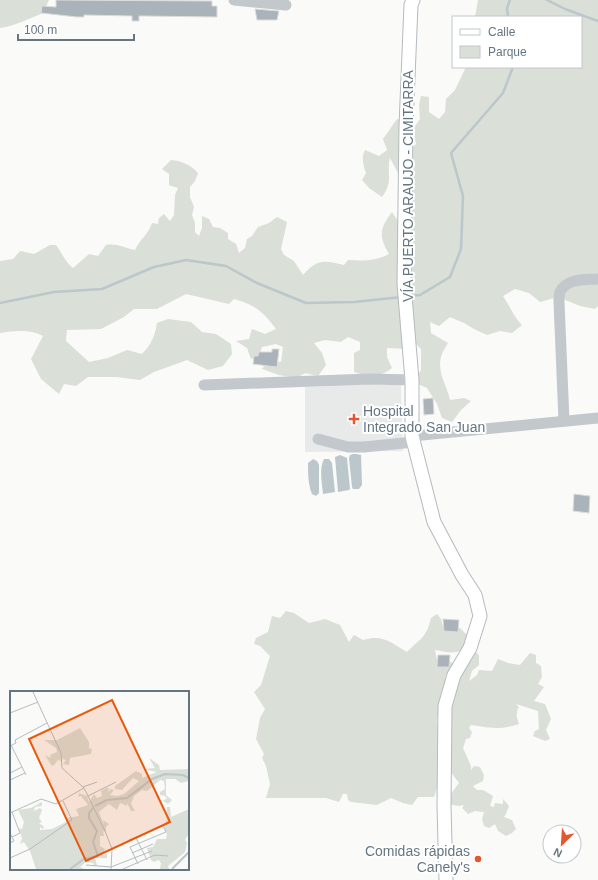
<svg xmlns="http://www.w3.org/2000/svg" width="598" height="880" font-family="Helvetica,sans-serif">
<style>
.built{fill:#e8e9e9}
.green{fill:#dadfd7}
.water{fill:#bbc7cb}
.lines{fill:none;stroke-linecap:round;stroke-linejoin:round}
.stream{stroke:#bbc7cb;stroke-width:2.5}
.building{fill:#aab3b9;stroke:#dcdcda}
.major-casing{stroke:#b5babe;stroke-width:15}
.minor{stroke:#c3c8cc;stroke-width:11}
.major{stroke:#fff;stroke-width:13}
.poi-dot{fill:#e4572e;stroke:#fff;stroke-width:1.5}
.labels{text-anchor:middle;stroke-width:4;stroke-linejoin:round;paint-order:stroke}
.street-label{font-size:14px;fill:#657683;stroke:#fff}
.poi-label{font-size:14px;fill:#657683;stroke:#fff;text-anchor:start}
.inset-river{fill:none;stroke:#bbc7cb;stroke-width:2}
.inset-road{fill:none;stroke:#b5bdc2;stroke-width:1}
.view{fill:#e8590c;fill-opacity:0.15;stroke:#e8590c;stroke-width:2}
.inset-edge{fill:none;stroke:#657683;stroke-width:2}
</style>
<rect width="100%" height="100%" fill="#fafaf8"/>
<polygon class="built" points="371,381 372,385 401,385 403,451 305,452 305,387 333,386 334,383"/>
<g class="green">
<path d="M0 0H49L43 13C29 19 14 26 0 28Z"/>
<path d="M478 0H598V306L595 309 580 306 558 297 540 302 529 293 515 289 503 296C510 306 513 316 522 325L512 333 500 331 487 335 474 329 464 323 450 317 439 326 430 322 431 333 448 343C446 347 442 352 441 357 437 373 447 385 450 400L464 398 471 401 461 410 452 422 442 418 437 404 427 388 413 382 421 370V349L415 343 408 349 387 348V357L392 368C379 378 369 377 354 372V353L360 350V342L348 337 341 342 325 340 314 343 322 353 326 365 318 376 305 373 297 378 279 375 262 369 269 360 281 362 283 347 276 344 262 347 259 356 251 359 247 348 236 341 249 339 252 329 265 334 276 329C263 311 255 305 234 299L229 304 186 294 157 309H134L124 317 101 329 67 330 66 341 89 362 108 358 127 350 142 354C151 345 155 336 157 323L168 319 191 322 202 332 216 334 231 344 232 354 223 366 208 370 187 360 154 372 140 380 116 377H88L76 386 64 384 59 394 41 379 31 359 43 336C29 329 15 331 0 333V261L13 259 20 251 34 254 50 245H56C62 253 65 262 73 268L89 254 98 256 106 245C116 243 125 248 135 250 140 239 148 235 152 223L158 224 159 218 164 214 170 221 174 215 175 195 178 188 169 185V174L162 169 171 160C182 161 191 165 198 173L195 181 190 187V197L194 207 192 215 195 223V232L199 236 202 228V216L209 219 213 227 220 228 228 233V239L236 244 239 253 245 248 247 239 252 236 258 227 269 223 277 217 287 222 281 249 284 255 294 261 303 275C317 259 324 260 344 265L348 260C363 261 376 261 389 254 379 237 379 229 392 212L412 242C412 233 411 226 410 217 409 201 416 187 406 173H398L390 158C386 174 394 181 382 197L369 188 362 180 366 173C363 164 361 158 365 150L379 156 387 150 383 139 397 119 407 121 411 149 416 144 413 129 420 119 419 105 421 96 429 97V112L439 119 445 112 446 99 455 90 466 67H581V17H475Z"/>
<path d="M286 611 294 613 309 623 325 619 340 625 349 642 354 635 363 640C383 634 390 642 407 652 420 638 426 639 431 618L437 614 441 619 443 627 460 628 468 636C465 657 451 653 435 650L437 660 449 661 457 666 446 674 445 680 456 678 460 668 461 662 471 648 479 655V665L472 671 469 681 477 675 479 670 492 671 498 659 508 663 520 665 530 653 536 655V663L541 666 542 677 538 684 544 687 534 701 545 704 551 719 546 730 550 739 545 741 533 736 535 731 539 729 538 711 516 704 519 707C515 714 517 718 519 724 500 730 490 728 471 725L469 728 472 732 470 738 466 739 463 748 471 766V770L474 766 480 767 484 775 483 781 473 786 477 790H483L493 796 490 806 494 807 495 803 503 804V799L509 806 506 814 504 817 512 820 516 829 512 833 506 836 498 831 495 824 489 828 484 826 482 819 484 812 475 811 468 814 462 808 464 805 459 806 448 804 450 795 459 783 450 771V726L448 711 441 714 437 718V725L445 730 446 735 441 742 444 748 442 758 437 766 438 785 434 797H418L412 805 403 803 391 798 377 805 351 802 348 800 347 794H343L339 802 326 798H266L270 784 266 766 262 758 264 754 256 739 260 718 265 709 254 692 261 685 270 656 260 646 254 644 256 638 268 632 272 616 280 618Z"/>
</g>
<g class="water">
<polygon points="353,454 356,454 361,455 362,485 359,489 353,489 352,487 349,458 350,455"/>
<polygon points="340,455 347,458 350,489 349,490 338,492 335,457"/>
<path d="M313 459 317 461 319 465V493L316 496 312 494C308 485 308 473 308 463Z"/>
<path d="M324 459H329L332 463 335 492 323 494C322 483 319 468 324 459Z"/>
</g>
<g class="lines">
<g class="stream">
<polyline points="547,0 565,9 598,21"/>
<polyline points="508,17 507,8 510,0"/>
<polyline points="409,296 420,295 450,277 461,249 463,196 451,153 503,93 513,67"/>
<polyline points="0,303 54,292 102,289 154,267 186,260 226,266 257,283 306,303 354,302 402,297"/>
</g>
</g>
<g class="building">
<polygon points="56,0 212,1 212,6 217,6 217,17 145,16 139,16 139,21 132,21 132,16 84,15 84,17 77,17 41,13 42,6 56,7"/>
<polygon points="255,9 279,11 277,20 257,20"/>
<polygon points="272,349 279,349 277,367 253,364 254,356 258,356 259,352 272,352"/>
<polygon points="433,398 434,414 424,415 423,399"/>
<polygon points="574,494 590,496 589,513 573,511"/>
<polygon points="443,619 459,620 458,632 444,631"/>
<polygon points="438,655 450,655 449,667 437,667"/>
</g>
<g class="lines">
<g class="major-casing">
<polyline id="major" points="413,0 411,5 406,126 404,284 412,380 412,436 434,522 462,575 475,595 480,616 470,648 454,675 445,706 444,806 446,880"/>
</g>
<g class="minor">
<polyline points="234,0 286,5"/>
<polyline points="204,385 370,379 412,380"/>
<path d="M564 421 559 302C559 299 559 295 560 292 566 278 586 280 598 279"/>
<polyline points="412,436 598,418"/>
<polyline points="318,439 348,447 364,447 414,442"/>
</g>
<use href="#major" class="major"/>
</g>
<g class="poi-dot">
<path d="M352 413h4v4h4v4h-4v4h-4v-4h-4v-4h4z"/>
<circle cx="478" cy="859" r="4"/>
</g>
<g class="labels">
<g class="street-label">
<text transform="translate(408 186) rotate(-90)" y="5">VÍA PUERTO ARAUJO - CIMITARRA</text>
</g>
<g class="poi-label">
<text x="363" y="416">Hospital<tspan x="363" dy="16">Integrado San Juan</tspan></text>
<text x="470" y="856" text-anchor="end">Comidas rápidas<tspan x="470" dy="16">Canely's</tspan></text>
</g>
</g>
<g transform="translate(10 691)">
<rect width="179" height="179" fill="#fafaf8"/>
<path d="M70 37 79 51V57L82 58 81 63 60 67 59 74 53 73 56 69 52 68 53 66 50 71 49 68 43 75 41 74 35 64 41 67 40 64 47 61 46 57 34 49H47ZM139 67 149 74 150 79 179 78V90L171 92 165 88H156V104L162 109 158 113 153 110 157 107 155 105 150 104V101L155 98 154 90 150 89 137 100 132 99 124 105 121 113 125 120H121L117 112V115L110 112 107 119 99 113 90 120 89 121 94 134 93 129 99 133 96 136V141L93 140 94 145H90V155L95 158 92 164 97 163V167H85L87 174 84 175 83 172 76 171 70 176 74 178H26L20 160 14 151 10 153 12 148 9 137 12 138 14 131 8 119 21 117 32 111V115L25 116 24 120 30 117 32 119 29 127 32 131 29 132 34 136 33 138 30 136V139L42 138 56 131V127L69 125 66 118 78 114 71 105 68 106 69 102 77 105 79 111 84 103 87 107 92 105 91 100 96 97H99L98 101 101 98 104 99 100 104 107 105 114 103 129 90 123 87 112 99 105 98V95L126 80 132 83V87L147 81 133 78 145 77ZM157 116H160L161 126 179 118 178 144 175 149 177 152 175 161 158 175 159 178H150L151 172 149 169 144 171 141 169 137 157 143 156 147 148H156L157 143 153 134 159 127 156 124Z" fill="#dadfd7"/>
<path class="inset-river" d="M85 115 97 109 117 107 142 88 155 83 173 84 179 87M60 178 74 168 88 165 83 151 87 140 79 127V122L83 117M162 178 179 161"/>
<path class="inset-road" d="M23 1 51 62 52 77 74 97 95 140 102 158 101 178M0 22 28 11M1 54 16 84M0 55 6 52 5 49 37 32M0 82 12 76M0 89 15 82M73 96 87 91M78 105 106 91M0 122 31 108 46 113 74 97M0 142 4 150 0 152M2 146 10 142 2 121M126 147 137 169M119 149 153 135 156 141 120 156 128 173M122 162 143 153M0 167 20 158 62 129 53 110M76 174 101 176 142 160M113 178 145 164 158 165"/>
<path class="view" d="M102 9 160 131 76 170 19 48Z"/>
<rect width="179" height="179" class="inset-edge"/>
</g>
<rect x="452" y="16" width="130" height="52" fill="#ffffff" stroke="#c1c8cd"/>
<rect x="460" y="29" width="20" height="6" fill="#ffffff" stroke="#c1c8cd"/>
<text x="488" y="36" font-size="12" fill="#657683">Calle</text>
<rect x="460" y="46" width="20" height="12" fill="#dadfd7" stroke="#c1c8cd"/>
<text x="488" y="56" font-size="12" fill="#657683">Parque</text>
<g transform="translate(562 844) rotate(205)"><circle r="19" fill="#ffffff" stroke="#c1c8cd"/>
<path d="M0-3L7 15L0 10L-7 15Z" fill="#e4572e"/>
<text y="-6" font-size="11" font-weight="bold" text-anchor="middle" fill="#657683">N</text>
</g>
<path d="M18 34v6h116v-6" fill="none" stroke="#657683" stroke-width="2"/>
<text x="24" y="34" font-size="12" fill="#657683" stroke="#ffffff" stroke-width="3" paint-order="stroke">100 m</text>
</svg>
